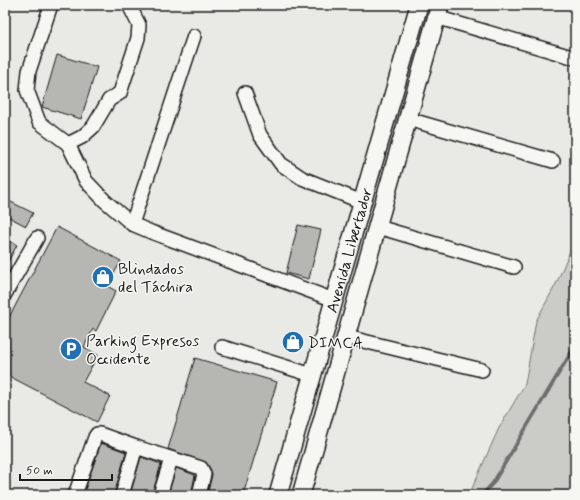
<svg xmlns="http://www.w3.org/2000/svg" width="580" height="500" font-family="Mynerve,sans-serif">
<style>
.green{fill:#cbcbc7;stroke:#747472}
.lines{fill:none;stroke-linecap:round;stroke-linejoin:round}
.stream{stroke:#6d6d6c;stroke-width:3.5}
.building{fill:#b6b6b3;stroke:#1c1c1c}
.minor-casing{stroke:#1c1c1c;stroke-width:16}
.major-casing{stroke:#1c1c1c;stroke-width:20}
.minor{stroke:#f6f6f2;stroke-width:13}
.major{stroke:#f6f6f2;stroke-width:17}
.labels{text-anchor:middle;stroke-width:3;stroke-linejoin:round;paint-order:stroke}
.street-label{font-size:16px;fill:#1c1c1c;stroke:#f6f6f2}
.poi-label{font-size:16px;fill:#1c1c1c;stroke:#f6f6f2;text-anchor:start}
</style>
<rect width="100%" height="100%" fill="#e9e9e5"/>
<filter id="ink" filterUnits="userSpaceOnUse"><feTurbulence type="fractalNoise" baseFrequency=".025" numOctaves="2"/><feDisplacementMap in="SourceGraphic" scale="8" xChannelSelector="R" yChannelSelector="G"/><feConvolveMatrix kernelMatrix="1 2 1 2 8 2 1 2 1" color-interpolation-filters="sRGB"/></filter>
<g filter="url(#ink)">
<polygon class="green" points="575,239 575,495 469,495 499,428 525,384 536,321 557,282"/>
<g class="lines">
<polyline class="stream" points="482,495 493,483 575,346"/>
</g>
<g class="building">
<polygon points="57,55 97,67 81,119 42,107"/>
<polygon points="5,199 33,213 26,226 5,215"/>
<polygon points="298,225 321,230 309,279 286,273"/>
<polygon points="57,227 121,261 107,286 116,291 96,331 93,329 84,347 98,355 83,382 110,396 97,422 5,374 5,325"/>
<polygon points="5,239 17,245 5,267"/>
<polygon points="195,358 277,382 243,495 207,495 212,475 211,470 206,462 168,449"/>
<polygon points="101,443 126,452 114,495 83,495"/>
<polygon points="141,457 161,464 152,495 130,495"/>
<polygon points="176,468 195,475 191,495 168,495"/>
</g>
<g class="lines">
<g class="minor-casing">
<g id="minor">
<polyline points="51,5 29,71 27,90 39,122 68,144 86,181 105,201 132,224 151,232 334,300"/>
<polyline points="436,17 575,58"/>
<polyline points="245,93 260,135 281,164 302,178 362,202"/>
<polyline points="408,119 553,161"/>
<polyline points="68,144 82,137 93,127 109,100 120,93 138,38 139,25 129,5"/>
<polyline points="132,224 194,36"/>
<polyline points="378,227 514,267"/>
<polyline points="5,294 37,238"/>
<polyline points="347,337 482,370"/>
<polyline points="222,347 312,375"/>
<polyline points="75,495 95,437 97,434 100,434 136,447 201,468 204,474 199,495"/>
<polyline points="122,495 136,447"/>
<polyline points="160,495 171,459"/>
</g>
</g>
<g class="major-casing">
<g id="major">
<path id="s1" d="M278 495 419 5"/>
<polyline points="301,495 440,5"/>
</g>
</g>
<use href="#minor" class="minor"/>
<use href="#major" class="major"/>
</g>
</g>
<defs>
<g id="shop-disc" transform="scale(1.15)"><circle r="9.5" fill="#1f6fb2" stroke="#f6f6f2"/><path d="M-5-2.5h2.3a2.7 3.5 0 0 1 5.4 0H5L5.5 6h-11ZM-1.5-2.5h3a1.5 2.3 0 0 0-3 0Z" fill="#fff"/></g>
<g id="parking-disc" transform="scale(1.15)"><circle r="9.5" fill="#1f6fb2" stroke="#f6f6f2"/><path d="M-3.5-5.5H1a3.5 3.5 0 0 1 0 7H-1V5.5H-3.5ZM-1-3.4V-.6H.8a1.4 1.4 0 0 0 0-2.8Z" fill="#fff"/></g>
</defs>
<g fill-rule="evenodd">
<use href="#shop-disc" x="103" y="277"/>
<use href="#shop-disc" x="293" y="342"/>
<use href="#parking-disc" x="71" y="349"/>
</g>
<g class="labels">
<g class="street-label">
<text dy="6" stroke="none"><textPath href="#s1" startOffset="255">Avenida Libertador</textPath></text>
</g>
<g class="poi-label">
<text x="118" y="274">Blindados<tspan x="118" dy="18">del Táchira</tspan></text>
<text x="86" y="346">Parking Expresos<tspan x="86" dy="18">Occidente</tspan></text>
<text x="308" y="348">DIMCA</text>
</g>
</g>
<rect width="580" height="500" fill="none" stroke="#f6f6f2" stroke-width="20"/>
<rect x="10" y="10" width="560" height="480" fill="none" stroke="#1c1c1c" stroke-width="1.5" filter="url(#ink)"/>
<path d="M20 474v6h92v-6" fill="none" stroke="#1c1c1c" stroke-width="2"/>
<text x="26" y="474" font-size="12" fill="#1c1c1c" stroke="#f6f6f2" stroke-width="3" paint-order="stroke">50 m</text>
</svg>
